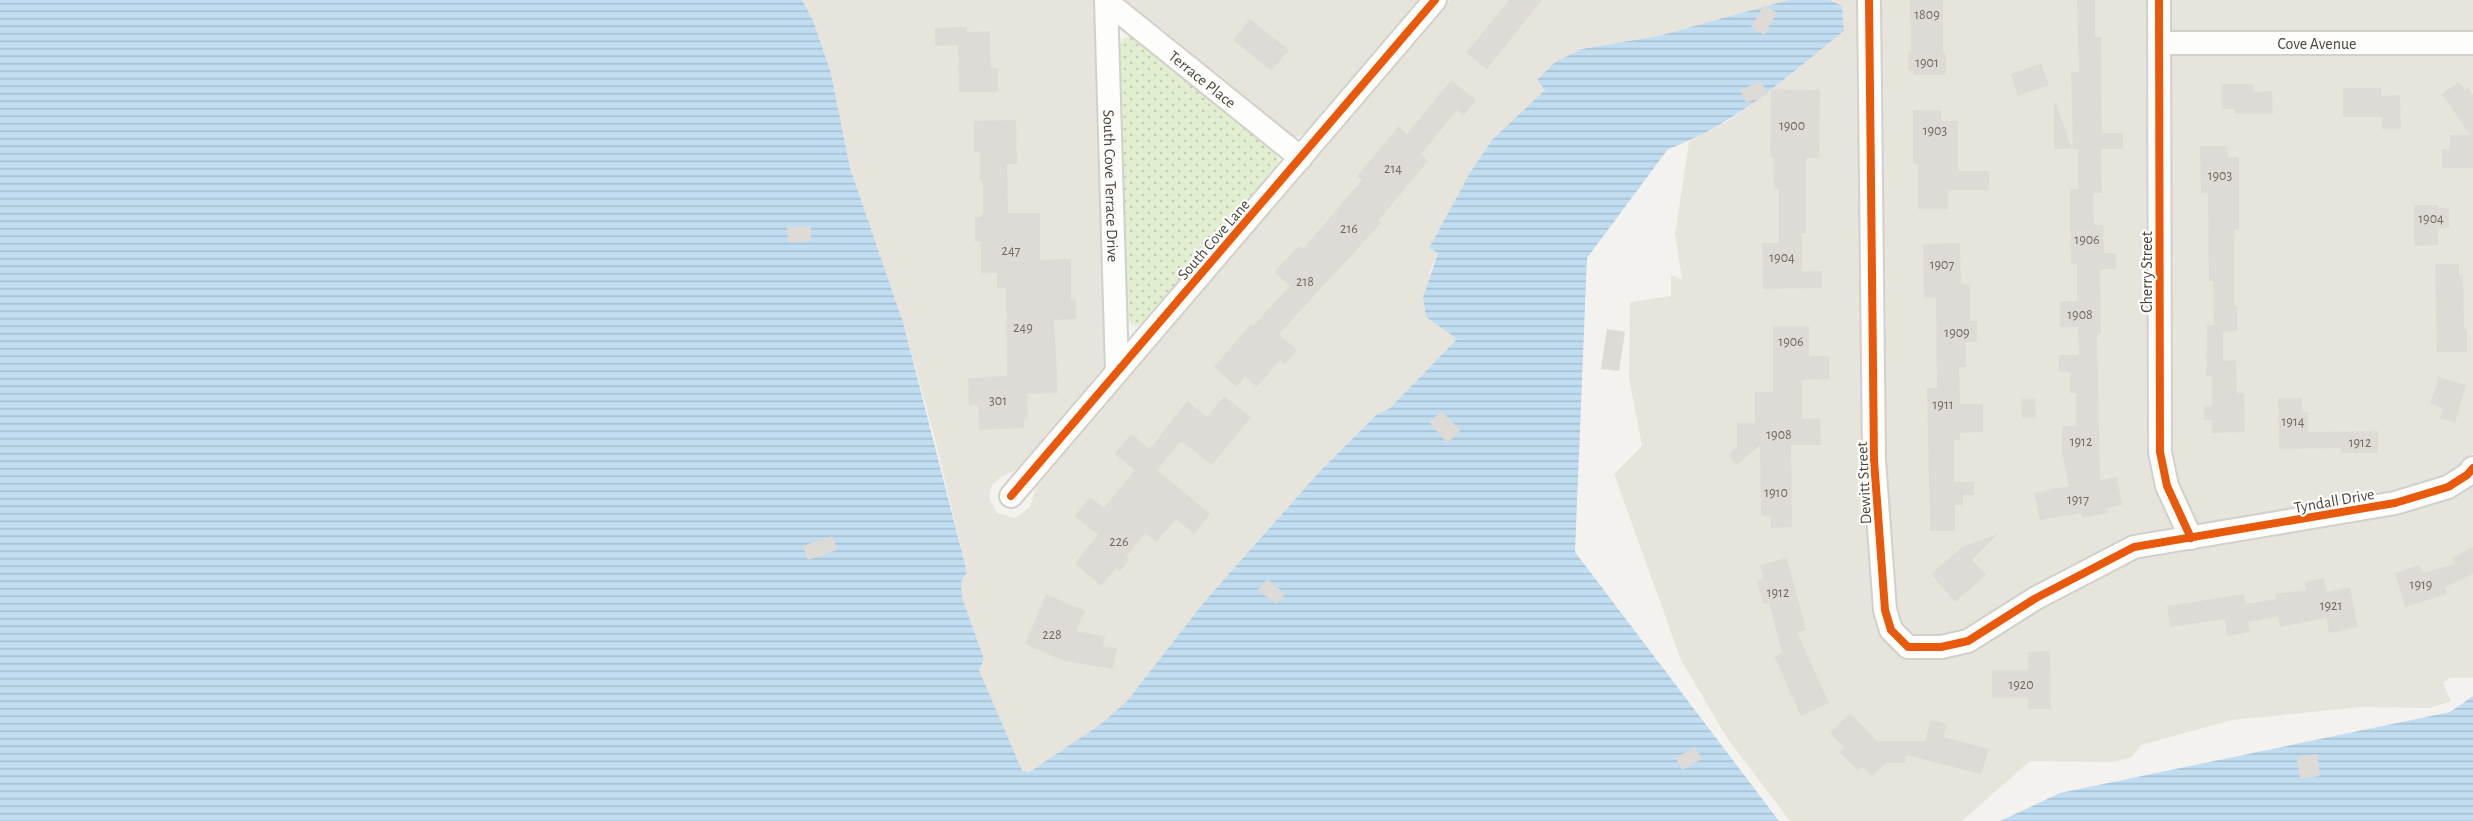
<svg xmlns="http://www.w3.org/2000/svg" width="2473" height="821" font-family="'Alegreya Sans',sans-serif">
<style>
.residential{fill:#e7e4dc}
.grass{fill:url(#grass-dots)}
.water{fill:url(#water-rules)}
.building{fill:#dedbd6}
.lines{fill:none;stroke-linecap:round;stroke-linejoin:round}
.minor-casing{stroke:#d2d0cb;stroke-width:26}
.minor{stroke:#fdfdfc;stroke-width:22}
.cycleway-casing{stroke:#fff;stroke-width:11}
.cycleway{stroke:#e8590c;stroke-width:8}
.labels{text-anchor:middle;stroke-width:4.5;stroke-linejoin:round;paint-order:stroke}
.number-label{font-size:14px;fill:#706a61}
.street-label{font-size:16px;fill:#4b4439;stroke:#fff}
</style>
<defs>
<pattern id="grass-dots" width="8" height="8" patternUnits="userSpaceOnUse" patternTransform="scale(1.5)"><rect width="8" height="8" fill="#e1eecf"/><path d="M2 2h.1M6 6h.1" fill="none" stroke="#c3cdb2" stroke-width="1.8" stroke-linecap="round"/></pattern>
<pattern id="water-rules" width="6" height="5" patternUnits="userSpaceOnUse" patternTransform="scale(1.5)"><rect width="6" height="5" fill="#c0ddf1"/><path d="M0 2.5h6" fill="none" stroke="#a6bfcf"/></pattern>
</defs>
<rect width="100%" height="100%" fill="#f4f2ee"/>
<g class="residential">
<polygon points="802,0 1095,0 1106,363 1100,375 1021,468 1001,477 992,485 989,497 997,513 1015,518 1030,507 1037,483 1450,0 1788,0 1658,36 1582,49 1555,62 1537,80 1545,90 1430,248 1438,253 1429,273 1457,339 1390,408 1376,415 1321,470 1204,602 1127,701 1101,724 1029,773 1022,771 979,670 984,659 962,597 961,582 967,572 936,443 903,322 850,168 831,73 813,20"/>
<polygon points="1123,0 1421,0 1306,133 1297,137 1290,135"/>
<polygon points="1830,0 1859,0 1864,460 1900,653 2042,606 2138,556 2186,550 2473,482 2473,678 2450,678 2443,683 2451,701 2429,708 2362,707 2232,720 2141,745 2132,757 2113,762 2030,761 1962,821 1790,821 1727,738 1681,660 1614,474 1642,446 1629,378 1630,302 1671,296 1671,275 1682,279 1675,234 1689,142 1733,118 1844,31 1842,7"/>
<polygon points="1879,0 2149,0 2149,452 2157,488 2177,531 1964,633 1940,638 1913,638 1901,625 1895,609 1884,459"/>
<polygon points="2169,0 2473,0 2473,34 2170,34"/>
<polygon points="2170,52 2473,52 2473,453 2460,469 2443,479 2392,494 2198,528 2177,483 2170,452"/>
</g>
<polygon class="grass" points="1131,37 1277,153 1279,166 1147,320 1136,326 1131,324 1127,316 1119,45 1124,38"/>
<g class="water">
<path d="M0 0H802L813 20 831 73 850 168 903 322 967 572 961 582 962 597 984 659 979 670 1022 770 1028 773 1101 724 1127 701 1204 602 1321 470 1376 415 1390 408 1457 339 1426 317 1423 297 1438 253 1429 248 1470 173 1492 140 1545 90 1537 80 1555 62 1582 49 1658 36 1788 0H1830L1842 6 1844 31C1789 74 1735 126 1668 149L1587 258 1575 552 1779 821H0Z"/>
<polygon points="2473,696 2473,821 2000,821 2060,793 2450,712"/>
</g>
<g class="building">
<polygon points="1509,0 1542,0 1487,69 1466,53"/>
<polygon points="1910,0 1943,0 1943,53 1946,53 1946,75 1913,75 1913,71 1909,71 1908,53 1911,52"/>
<polygon points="2077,0 2095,0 2095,37 2101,37 2102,133 2123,133 2123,149 2101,149 2102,193 2093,193 2094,225 2103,225 2104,253 2116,253 2116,269 2100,269 2101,334 2097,334 2100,480 2117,477 2122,505 2107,508 2108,513 2082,518 2081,513 2040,520 2034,493 2069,486 2062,452 2062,426 2076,426 2076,393 2070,393 2070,372 2059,372 2059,355 2079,355 2078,327 2060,327 2060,301 2077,301 2077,264 2071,264 2070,225 2070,189 2078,189 2078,149 2073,149 2071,72 2079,72"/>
<polygon points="1764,5 1777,13 1764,35 1751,27"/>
<polygon points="1250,19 1289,50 1271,71 1233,40"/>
<polygon points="967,27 967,32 990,31 991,69 998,68 998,92 959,92 958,45 935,46 935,28"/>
<polygon points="2041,63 2049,85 2018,96 2011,74"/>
<polygon points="1451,80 1476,100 1463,116 1457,110 1421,154 1428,161 1378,221 1381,223 1279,334 1297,350 1285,365 1280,360 1257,387 1245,376 1237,387 1214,367 1251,324 1253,326 1290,286 1274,272 1299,246 1303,249 1362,180 1357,176 1399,126 1407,134"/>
<polygon points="1761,81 1767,94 1746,103 1740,90"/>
<polygon points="2459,82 2465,90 2468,88 2473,95 2473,168 2442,168 2442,149 2450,149 2450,135 2470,135 2442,94"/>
<polygon points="2221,84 2253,84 2253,92 2272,91 2273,114 2235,114 2235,109 2222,109"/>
<polygon points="2343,88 2381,88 2381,96 2400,95 2401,129 2382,129 2382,117 2343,117"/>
<polygon points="1771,89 1820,90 1819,158 1806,158 1806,233 1802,233 1802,271 1822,271 1822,288 1763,289 1762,243 1779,243 1779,189 1774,189 1773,157 1770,157"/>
<polygon points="2054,103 2056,103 2072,149 2054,149"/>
<polygon points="1913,110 1941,110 1941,121 1958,121 1958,171 1989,171 1989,190 1948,190 1948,209 1918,209 1918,164 1913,164"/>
<polygon points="1016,120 1017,164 1007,164 1008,213 1040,213 1040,260 1071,259 1071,300 1076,299 1076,319 1054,320 1058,393 1027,394 1028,419 1024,420 1024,428 979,430 978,405 969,406 968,378 1007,376 1006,288 997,288 997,273 981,273 981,242 975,242 975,217 981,217 981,214 983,214 983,181 980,181 980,152 974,152 974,121"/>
<polygon points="2200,146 2227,146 2228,157 2239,157 2239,230 2235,230 2234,242 2234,306 2237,306 2237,331 2223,332 2223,361 2236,360 2237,393 2244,393 2245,432 2212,433 2212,420 2204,420 2204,406 2212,406 2212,376 2206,376 2207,325 2214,325 2213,281 2209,281 2208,193 2201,193"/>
<polygon points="2414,205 2438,205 2438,208 2449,208 2449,228 2438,228 2438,245 2414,246"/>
<polygon points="811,226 811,241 788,242 787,227"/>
<polygon points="1960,243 1961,284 1970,284 1970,321 1977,321 1977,342 1966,342 1966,367 1959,367 1960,404 1983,404 1983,432 1960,433 1960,440 1954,440 1954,482 1974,482 1974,495 1963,495 1963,505 1955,505 1955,531 1930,531 1927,388 1937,388 1936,298 1924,298 1923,244"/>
<polygon points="2435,264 2459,264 2459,275 2463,275 2464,329 2467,329 2467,352 2437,352"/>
<polygon points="1773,326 1809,326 1809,356 1829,356 1829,379 1802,380 1802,419 1820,418 1821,445 1791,445 1792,527 1771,528 1771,516 1761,516 1760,445 1737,465 1730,458 1731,452 1737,447 1737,423 1755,423 1755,392 1773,392"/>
<polygon points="1607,329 1625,332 1619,371 1601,369"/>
<polygon points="2439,377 2466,385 2455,423 2440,418 2443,408 2430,404"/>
<polygon points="1224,396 1251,417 1212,465 1181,441 1157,470 1210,514 1194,534 1176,519 1156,542 1145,533 1126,557 1129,560 1120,571 1116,568 1101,586 1075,563 1098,535 1075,516 1090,497 1104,508 1135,470 1115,454 1131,434 1150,449 1187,401 1207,417"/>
<polygon points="2278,398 2302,398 2302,412 2308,412 2308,432 2378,431 2378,453 2341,453 2341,448 2279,449"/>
<polygon points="2021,399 2035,399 2036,418 2022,418"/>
<polygon points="1442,411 1460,431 1447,443 1429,422"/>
<polygon points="1998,534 1972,560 1986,575 1955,602 1931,574 1962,547"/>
<polygon points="832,536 837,550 808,560 803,546"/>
<polygon points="2473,547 2473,574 2445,587 2447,594 2405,607 2395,573 2420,565 2422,573 2455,564 2452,558"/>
<polygon points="1787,558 1806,630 1797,632 1829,703 1801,716 1774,656 1782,653 1769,603 1763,604 1757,581 1763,579 1760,565"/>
<polygon points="2324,578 2327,592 2350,587 2358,627 2329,633 2326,618 2280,627 2278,617 2248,622 2250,632 2227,636 2225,619 2170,627 2167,606 2244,594 2246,604 2276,599 2275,594 2306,590 2304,582"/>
<polygon points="1267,579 1285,594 1276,604 1258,590"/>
<polygon points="1046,594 1085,611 1076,631 1105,636 1103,646 1117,648 1113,669 1064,661 1025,644"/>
<polygon points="2050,651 2051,709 2028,709 2028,698 1992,698 1992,670 2028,670 2028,652"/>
<polygon points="1850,713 1877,741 1925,741 1931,720 1947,724 1943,737 1989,749 1981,774 1906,755 1906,763 1886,763 1872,776 1863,767 1858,771 1839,752 1844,747 1830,733"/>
<polygon points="1695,747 1702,759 1682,770 1676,758"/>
<polygon points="2317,754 2320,776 2300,779 2297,757"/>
</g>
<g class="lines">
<g class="minor-casing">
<g id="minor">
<path id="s1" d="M1106 0 1117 371"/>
<polyline points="1869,0 1874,460 1885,610 1891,630 1908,647 1941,647 1968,641 2036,598 2134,547 2395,503 2448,487 2467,475 2473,468"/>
<polyline points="2159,0 2160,452 2167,486 2191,538"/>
<path id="s2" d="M1106 1 1301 158"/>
<path id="s3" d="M2159 43H2473"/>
<polyline points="1011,496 1435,0"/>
</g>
</g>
<use href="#minor" class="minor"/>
<g class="cycleway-casing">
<g id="cycleway">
<polyline points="1869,0 1874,460 1885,610 1891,630 1908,647 1941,647 1968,641 2036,598 2134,547 2395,503 2448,487 2467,475 2473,468"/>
<polyline points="2159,0 2160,452 2167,486 2191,538"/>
<polyline points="1011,496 1435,0"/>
</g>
</g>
<use href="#cycleway" class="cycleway"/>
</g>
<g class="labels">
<g class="number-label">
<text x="1927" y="19">1809</text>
<text x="1927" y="67">1901</text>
<text x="1792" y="130">1900</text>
<text x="1935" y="135">1903</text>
<text x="1393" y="173">214</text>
<text x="2220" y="180">1903</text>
<text x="2431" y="223">1904</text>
<text x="1349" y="233">216</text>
<text x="2087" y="244">1906</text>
<text x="1011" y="255">247</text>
<text x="1782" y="262">1904</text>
<text x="1942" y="269">1907</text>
<text x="1305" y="286">218</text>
<text x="2080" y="319">1908</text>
<text x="1023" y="332">249</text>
<text x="1957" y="337">1909</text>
<text x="1791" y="346">1906</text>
<text x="998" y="405">301</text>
<text x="1943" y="409">1911</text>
<text x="2293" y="426">1914</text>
<text x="1779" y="439">1908</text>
<text x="2081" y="446">1912</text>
<text x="2360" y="447">1912</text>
<text x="1776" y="497">1910</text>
<text x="2078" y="504">1917</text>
<text x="1119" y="546">226</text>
<text x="2421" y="589">1919</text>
<text x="1778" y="597">1912</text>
<text x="2331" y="610">1921</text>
<text x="1052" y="639">228</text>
<text x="2021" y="689">1920</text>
</g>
<g class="street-label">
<text dy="6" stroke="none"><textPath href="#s3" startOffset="158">Cove Avenue</textPath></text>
<text dy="6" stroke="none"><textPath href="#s2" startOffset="124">Terrace Place</textPath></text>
<text dy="6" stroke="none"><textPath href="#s1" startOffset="186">South Cove Terrace Drive</textPath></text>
<text transform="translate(1213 239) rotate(-49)" y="6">South Cove Lane</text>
<text transform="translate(2146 272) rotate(-90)" y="6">Cherry Street</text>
<text transform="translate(1863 483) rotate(-93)" y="6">Dewitt Street</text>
<text transform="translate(2334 500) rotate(-10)" y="6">Tyndall Drive</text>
</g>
</g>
</svg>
